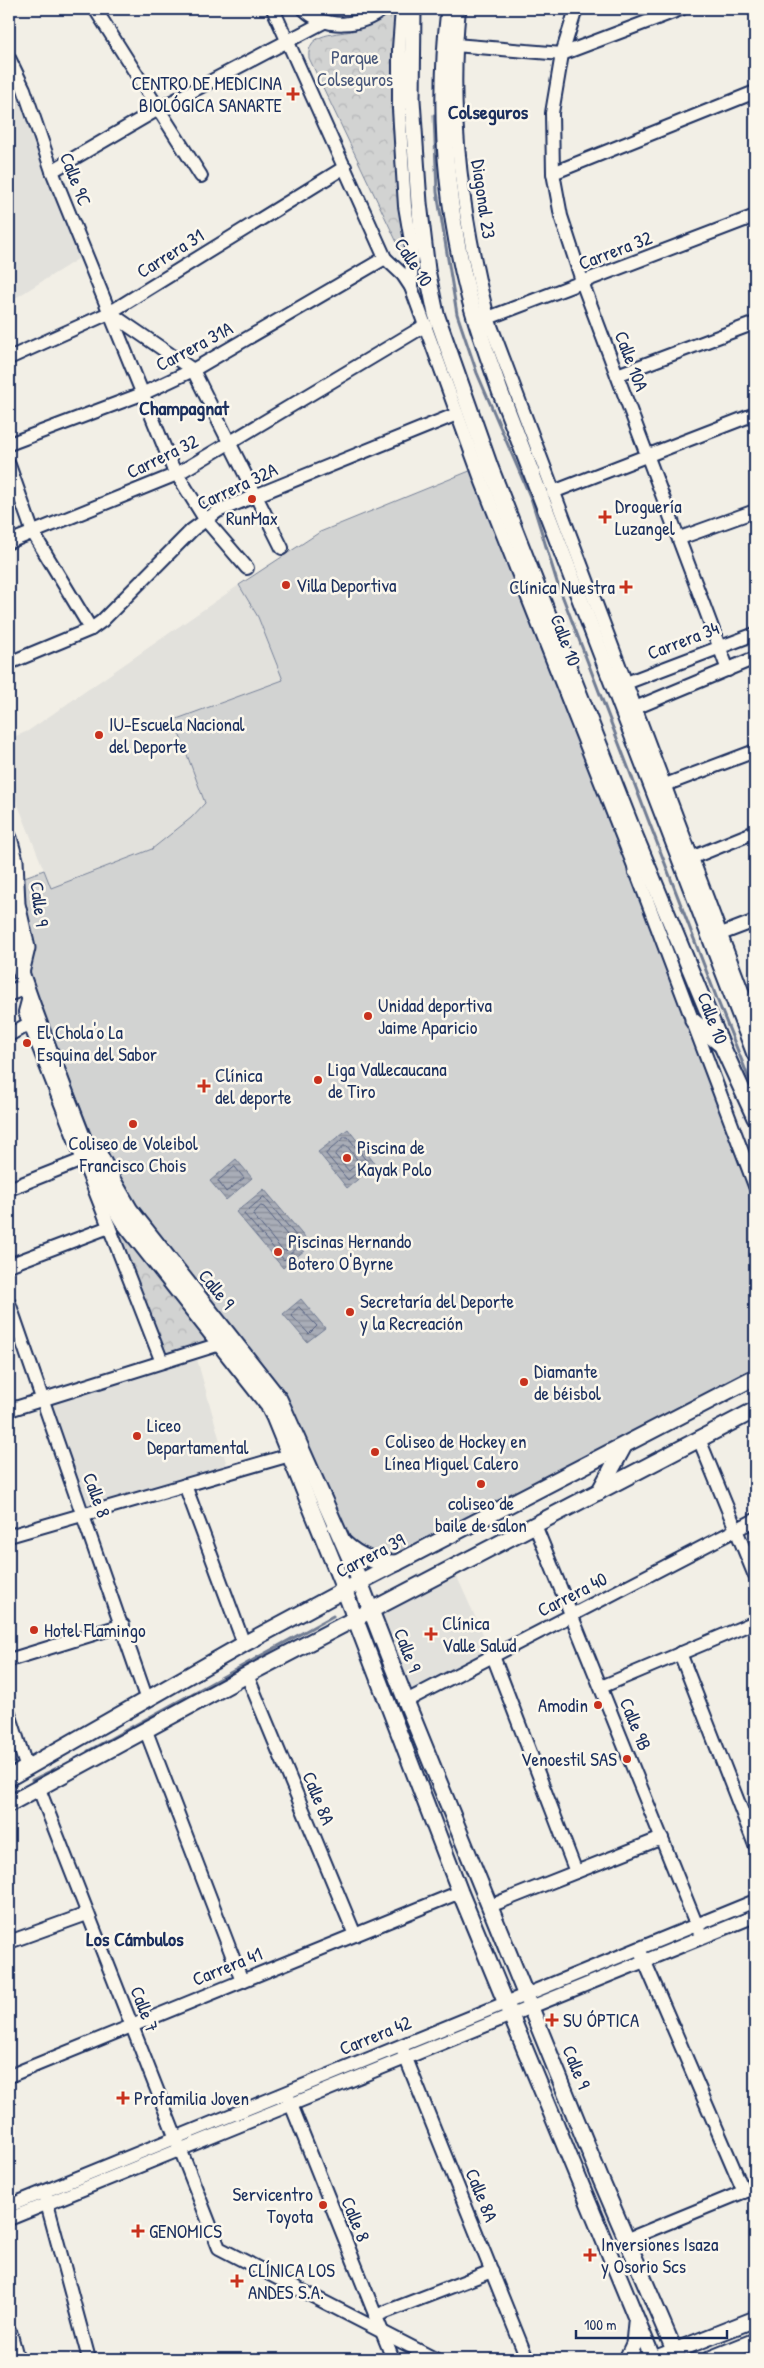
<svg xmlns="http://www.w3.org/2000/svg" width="764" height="2368" font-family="'Patrick Hand',sans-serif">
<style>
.built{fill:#e2e1dc}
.grass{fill:#d2d3d2;stroke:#768198}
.park{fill:url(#park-crowns);stroke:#768198}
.water{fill:url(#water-rules);stroke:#707b93}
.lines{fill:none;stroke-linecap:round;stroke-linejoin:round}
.shore{stroke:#546182;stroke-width:1}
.stream{stroke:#707b93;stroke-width:3}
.minor-casing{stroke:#1b2f5e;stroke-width:16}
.major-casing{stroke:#1b2f5e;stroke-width:19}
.minor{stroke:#fbf7ec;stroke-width:12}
.major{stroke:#fbf7ec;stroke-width:15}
.poi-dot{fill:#c8321e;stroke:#fbf7ec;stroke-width:2}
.labels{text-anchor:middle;stroke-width:5;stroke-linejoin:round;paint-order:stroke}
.park-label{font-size:19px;fill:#49587b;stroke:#fbf7ec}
.poi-label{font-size:19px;fill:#1b2f5e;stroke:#fbf7ec;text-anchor:start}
.street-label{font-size:19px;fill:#1b2f5e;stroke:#fbf7ec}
.neighbourhood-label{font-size:20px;font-weight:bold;fill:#1b2f5e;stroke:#fbf7ec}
</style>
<defs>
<pattern id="park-crowns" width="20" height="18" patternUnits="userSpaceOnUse" patternTransform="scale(1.25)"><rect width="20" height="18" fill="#d2d3d2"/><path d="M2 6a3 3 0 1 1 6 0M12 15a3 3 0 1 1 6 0" fill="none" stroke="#b4b5b7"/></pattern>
<pattern id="water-rules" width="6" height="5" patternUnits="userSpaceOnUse" patternTransform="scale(1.25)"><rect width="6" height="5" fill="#a9adb7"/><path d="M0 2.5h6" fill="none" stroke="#898d98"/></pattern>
</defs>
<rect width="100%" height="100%" fill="#f2efe6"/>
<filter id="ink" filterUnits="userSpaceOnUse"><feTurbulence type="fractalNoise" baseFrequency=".02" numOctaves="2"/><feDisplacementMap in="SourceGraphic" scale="10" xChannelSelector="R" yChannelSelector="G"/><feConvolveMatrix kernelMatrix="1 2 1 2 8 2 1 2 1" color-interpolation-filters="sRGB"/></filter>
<g filter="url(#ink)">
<g class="built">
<polygon points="9,58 86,254 9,302"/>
<polygon points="239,585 258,617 283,680 174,720 205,803 191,818 152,849 51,888 9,782 9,739 28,731"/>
<polygon points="195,1352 229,1473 84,1515 43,1399"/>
<polygon points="453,1568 493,1656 406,1701 370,1611"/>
</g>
<polygon class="grass" points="477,468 755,1186 755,1375 399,1563 353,1551 313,1475 98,1151 40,1005 29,997 16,880 44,870 51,888 152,849 191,818 205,803 174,720 283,680 258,617 239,585 320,532"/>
<g class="park">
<path d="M390 9H397C391 91 395 173 406 254L403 255 309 58C306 31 338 35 356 30 370 25 379 17 390 9Z"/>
<polygon points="122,1220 220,1344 162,1362 109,1227"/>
</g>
<g class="water">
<polygon points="348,1129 376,1165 347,1188 318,1152"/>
<polygon points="236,1159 252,1178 226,1200 210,1181"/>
<polygon points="264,1189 311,1245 283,1268 236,1212"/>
<polygon points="301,1299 325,1328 307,1342 283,1314"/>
</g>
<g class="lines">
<g class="shore">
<polygon points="345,1137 348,1137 368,1163 348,1180 326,1154"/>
<polygon points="344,1146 347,1146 359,1162 349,1171 335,1155"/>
<polygon points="235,1167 244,1178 226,1192 218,1181"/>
<polygon points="264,1197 302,1243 284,1260 244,1214"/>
<polygon points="261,1206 264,1207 293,1242 286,1251 282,1250 253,1215"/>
<polygon points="299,1307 317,1326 309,1334 291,1315"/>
</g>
<g class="stream">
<polyline points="434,115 437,192 457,314 477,373 532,501 557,582 717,999 754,1091"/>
<polyline points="88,1751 333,1616"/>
<polyline points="32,1780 59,1767"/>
</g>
<g class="minor-casing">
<g id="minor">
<polyline points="273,9 385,258 403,275 411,287 482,482 636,871 755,1186"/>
<path d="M304 9C325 30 361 27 383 9"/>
<polyline points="402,9 399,48 399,109 405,206 412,247 411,287"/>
<path d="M459 9C448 113 462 217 488 318L755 1025"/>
<polyline points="576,9 562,54 552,113 553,173 561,216 585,290 728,670"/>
<polyline points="97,12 201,176"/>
<polyline points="455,45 562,54 681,9"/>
<polyline points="9,58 24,89 52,171 172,466 205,519 247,568"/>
<polyline points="52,171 160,108 324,22"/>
<polyline points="553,173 755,92"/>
<polyline points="110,313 193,370 282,548"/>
<polyline points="488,318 755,216"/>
<polyline points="9,358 109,313 345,167"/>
<polyline points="617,375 755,323"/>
<polyline points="9,444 142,394 193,370 385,258"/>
<polyline points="9,465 33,533 91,629"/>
<polyline points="553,492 755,414"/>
<polyline points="680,538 755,511"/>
<polyline points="9,542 177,474 426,325"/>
<polyline points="9,663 91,629 102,621 192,530 218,511 457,414"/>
<polyline points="626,683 755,634"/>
<polyline points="635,708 755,658"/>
<polyline points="665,785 755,751"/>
<polyline points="691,858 755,832"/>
<polyline points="721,934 755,921"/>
<polyline points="29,997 25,1012 162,1362"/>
<polyline points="9,1035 30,1023"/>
<polyline points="9,1189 82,1160"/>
<polyline points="9,1265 109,1227"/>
<polyline points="9,1303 147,1700"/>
<polyline points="9,1410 220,1344"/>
<polyline points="699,1439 755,1576"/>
<polyline points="185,1485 244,1644"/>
<polyline points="535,1525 699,1931"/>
<polyline points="9,1536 290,1455"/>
<polyline points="680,1653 755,1845"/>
<polyline points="493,1656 576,1872"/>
<polyline points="9,1660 123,1625"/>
<polyline points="247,1675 355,1935"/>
<polyline points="601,1687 755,1622"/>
<polyline points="406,1701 755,1520"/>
<polyline points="9,1713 27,1769"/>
<polyline points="146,1731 242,1981"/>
<polyline points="39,1789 219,2248 435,2359"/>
<polyline points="490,1906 662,1838"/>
<polyline points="9,1942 87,1914"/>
<polyline points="641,1953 744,2192"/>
<polyline points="403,2051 527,2359"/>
<polyline points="9,2076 460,1892"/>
<polyline points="288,2097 393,2359"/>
<polyline points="45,2196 89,2359"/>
<polyline points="9,2206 755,1901"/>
<polyline points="9,2219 755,1916"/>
<polyline points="626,2240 755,2187"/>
<polyline points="375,2316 492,2271"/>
</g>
</g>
<g class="major-casing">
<g id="major">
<polyline points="413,9 412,100 419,203 427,270 436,314 490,467 635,836 722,1046 755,1118"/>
<path d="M449 9C438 105 445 203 469 296 477 328 489 359 500 391L755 1054"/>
<polyline points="9,838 15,860 17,904 27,948 21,973"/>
<polyline points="635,845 636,871"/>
<path d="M9 932C23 984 43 1033 62 1084 80 1130 96 1178 122 1220L268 1405 274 1417 340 1579 460 1892 653 2359"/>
<polyline points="9,993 25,987"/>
<polyline points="693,1021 719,1043"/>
<polyline points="99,1154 112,1179 130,1210 279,1399 285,1412 356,1572 406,1701 601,2180 678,2359"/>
<polyline points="599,1492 624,1446"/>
<path d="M344 1543C360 1558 376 1563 397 1563"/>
<polyline points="9,1778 244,1644 335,1595 755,1377"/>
<polyline points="9,1804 247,1675 755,1410"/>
<polyline points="9,2333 16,2359"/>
<polyline points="627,2359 634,2344 636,2323"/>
<polyline points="654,2359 755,2319"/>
<polyline points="710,2359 755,2341"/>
</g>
</g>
<use href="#minor" class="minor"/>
<use href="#major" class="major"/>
</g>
</g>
<g class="poi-dot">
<path d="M290.5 86.5h5v5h5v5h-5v5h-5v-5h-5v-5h5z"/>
<circle cx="252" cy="499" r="5"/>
<path d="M602.5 509.5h5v5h5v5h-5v5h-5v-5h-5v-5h5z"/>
<circle cx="286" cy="585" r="5"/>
<path d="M623.5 579.5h5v5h5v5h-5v5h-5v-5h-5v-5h5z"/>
<circle cx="99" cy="735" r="5"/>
<circle cx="368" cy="1016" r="5"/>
<circle cx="27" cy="1043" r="5"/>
<circle cx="318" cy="1080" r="5"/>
<path d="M201.5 1078.5h5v5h5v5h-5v5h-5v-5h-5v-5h5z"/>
<circle cx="133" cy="1124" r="5"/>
<circle cx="347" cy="1158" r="5"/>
<circle cx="278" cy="1252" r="5"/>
<circle cx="350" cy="1312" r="5"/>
<circle cx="524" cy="1382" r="5"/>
<circle cx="137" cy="1436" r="5"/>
<circle cx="375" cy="1452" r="5"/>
<circle cx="481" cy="1484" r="5"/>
<circle cx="34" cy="1630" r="5"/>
<path d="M428.5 1626.5h5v5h5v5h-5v5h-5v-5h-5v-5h5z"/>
<circle cx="598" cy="1705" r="5"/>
<circle cx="627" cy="1759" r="5"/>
<path d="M549.5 2012.5h5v5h5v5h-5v5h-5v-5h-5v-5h5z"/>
<path d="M120.5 2090.5h5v5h5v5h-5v5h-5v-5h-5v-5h5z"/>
<circle cx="323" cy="2205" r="5"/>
<path d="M135.5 2223.5h5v5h5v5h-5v5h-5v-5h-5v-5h5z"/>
<path d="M587.5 2247.5h5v5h5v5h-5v5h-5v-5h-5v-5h5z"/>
<path d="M234.5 2273.5h5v5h5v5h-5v5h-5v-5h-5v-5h5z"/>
</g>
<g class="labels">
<g class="park-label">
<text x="355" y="64">Parque<tspan x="355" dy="22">Colseguros</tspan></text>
</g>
<g class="poi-label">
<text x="282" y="90" text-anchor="end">CENTRO DE MEDICINA<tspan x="282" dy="22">BIOLÓGICA SANARTE</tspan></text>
<text x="615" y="513">Droguería<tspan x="615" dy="22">Luzangel</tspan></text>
<text x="252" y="525" text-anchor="middle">RunMax</text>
<text x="296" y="592">Villa Deportiva</text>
<text x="615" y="594" text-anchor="end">Clínica Nuestra</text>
<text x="109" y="731">IU-Escuela Nacional<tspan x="109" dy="22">del Deporte</tspan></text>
<text x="378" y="1012">Unidad deportiva<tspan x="378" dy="22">Jaime Aparicio</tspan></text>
<text x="37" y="1039">El Chola'o La<tspan x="37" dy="22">Esquina del Sabor</tspan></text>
<text x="328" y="1076">Liga Vallecaucana<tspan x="328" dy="22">de Tiro</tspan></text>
<text x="215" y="1082">Clínica<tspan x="215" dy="22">del deporte</tspan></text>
<text x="133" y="1150" text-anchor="middle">Coliseo de Voleibol<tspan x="133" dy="22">Francisco Chois</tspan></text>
<text x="357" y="1154">Piscina de<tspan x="357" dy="22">Kayak Polo</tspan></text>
<text x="288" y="1248">Piscinas Hernando<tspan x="288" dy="22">Botero O'Byrne</tspan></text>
<text x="360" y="1308">Secretaría del Deporte<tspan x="360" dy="22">y la Recreación</tspan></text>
<text x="534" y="1378">Diamante<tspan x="534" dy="22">de béisbol</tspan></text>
<text x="147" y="1432">Liceo<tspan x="147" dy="22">Departamental</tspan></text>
<text x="385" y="1448">Coliseo de Hockey en<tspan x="385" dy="22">Línea Miguel Calero</tspan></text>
<text x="481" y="1510" text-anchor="middle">coliseo de<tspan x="481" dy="22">baile de salon</tspan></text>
<text x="442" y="1630">Clínica<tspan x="442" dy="22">Valle Salud</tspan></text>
<text x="44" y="1637">Hotel Flamingo</text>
<text x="588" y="1712" text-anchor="end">Amodin</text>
<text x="617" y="1766" text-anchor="end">Venoestil SAS</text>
<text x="563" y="2027">SU ÓPTICA</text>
<text x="134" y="2105">Profamilia Joven</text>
<text x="313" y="2201" text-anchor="end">Servicentro<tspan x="313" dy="22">Toyota</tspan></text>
<text x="149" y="2238">GENOMICS</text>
<text x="601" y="2251">Inversiones Isaza<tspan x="601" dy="22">y Osorio Scs</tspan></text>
<text x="248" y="2277">CLÍNICA LOS<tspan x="248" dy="22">ANDES S.A.</tspan></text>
</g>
<g class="street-label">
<text transform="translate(76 179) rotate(69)" y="7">Calle 9C</text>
<text transform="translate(484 199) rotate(82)" y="7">Diagonal 23</text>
<text transform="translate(615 250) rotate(-21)" y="7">Carrera 32</text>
<text transform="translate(170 253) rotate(-32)" y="7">Carrera 31</text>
<text transform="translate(414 262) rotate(57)" y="7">Calle 10</text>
<text transform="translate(194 346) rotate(-28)" y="7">Carrera 31A</text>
<text transform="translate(632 361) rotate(69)" y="7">Calle 10A</text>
<text transform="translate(162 456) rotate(-26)" y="7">Carrera 32</text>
<text transform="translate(237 486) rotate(-25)" y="7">Carrera 32A</text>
<text transform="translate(566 640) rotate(69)" y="7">Calle 10</text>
<text transform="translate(683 640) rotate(-21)" y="7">Carrera 34</text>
<text transform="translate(40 904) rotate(83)" y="7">Calle 9</text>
<text transform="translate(713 1018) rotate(69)" y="7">Calle 10</text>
<text transform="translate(217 1289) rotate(51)" y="7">Calle 9</text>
<text transform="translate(97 1495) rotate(70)" y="7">Calle 8</text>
<text transform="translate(370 1555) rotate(-27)" y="7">Carrera 39</text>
<text transform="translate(572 1594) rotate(-27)" y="7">Carrera 40</text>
<text transform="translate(408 1650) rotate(69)" y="7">Calle 9</text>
<text transform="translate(636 1724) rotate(68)" y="7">Calle 9B</text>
<text transform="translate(319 1798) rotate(68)" y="7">Calle 8A</text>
<text transform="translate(227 1966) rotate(-22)" y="7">Carrera 41</text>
<text transform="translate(145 2009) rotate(69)" y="7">Calle 7</text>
<text transform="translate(375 2035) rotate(-22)" y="7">Carrera 42</text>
<text transform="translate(577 2067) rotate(68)" y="7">Calle 9</text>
<text transform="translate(482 2195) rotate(68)" y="7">Calle 8A</text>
<text transform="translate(356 2219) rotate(68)" y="7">Calle 8</text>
</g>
<g class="neighbourhood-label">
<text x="488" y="119">Colseguros</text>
<text x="184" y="415">Champagnat</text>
<text x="135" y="1946">Los Cámbulos</text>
</g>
</g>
<rect width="764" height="2368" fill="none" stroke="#fbf7ec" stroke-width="30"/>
<rect x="15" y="15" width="734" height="2338" fill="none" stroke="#1b2f5e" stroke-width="2" filter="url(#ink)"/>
<path d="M576 2330v8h151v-8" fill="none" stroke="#1b2f5e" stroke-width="2.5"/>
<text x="584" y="2330" font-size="15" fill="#1b2f5e" stroke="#fbf7ec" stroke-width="4" paint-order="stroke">100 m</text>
</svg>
